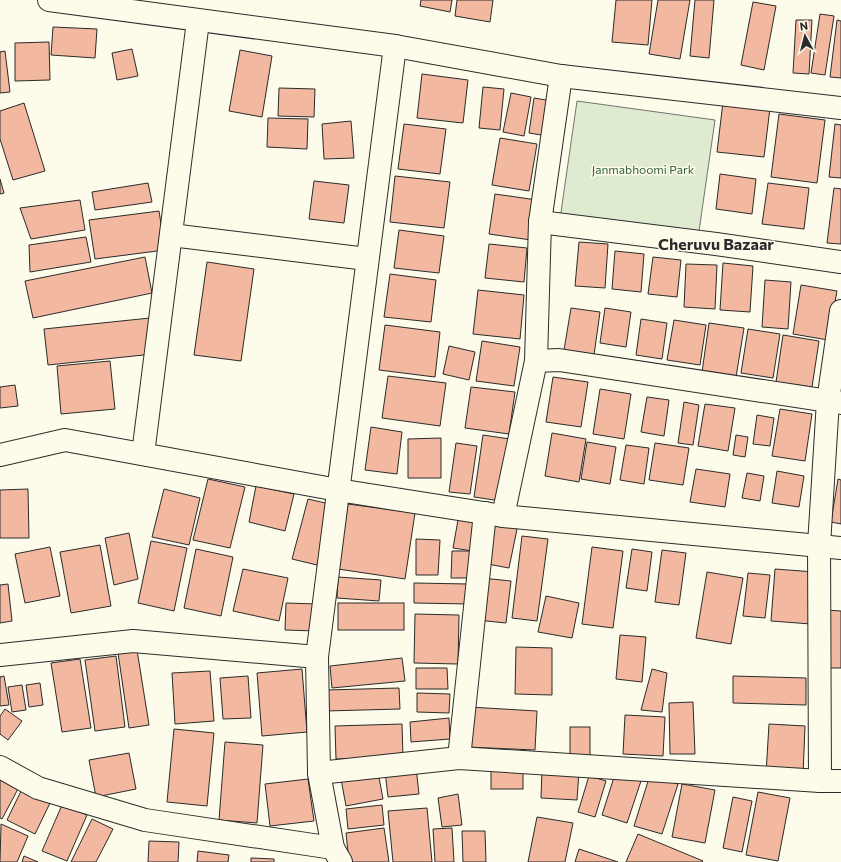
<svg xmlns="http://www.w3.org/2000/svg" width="841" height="862" font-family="Commissioner,sans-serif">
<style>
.green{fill:#deebd1;stroke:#74746e}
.building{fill:#f2b8a0;stroke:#2b2b2b}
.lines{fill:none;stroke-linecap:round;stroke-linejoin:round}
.street-casing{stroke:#2b2b2b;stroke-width:24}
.street{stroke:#fdfbea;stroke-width:22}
.labels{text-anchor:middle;stroke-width:3;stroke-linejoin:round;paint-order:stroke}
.park-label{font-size:12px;fill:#34623c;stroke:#fdfbea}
.district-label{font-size:16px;font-weight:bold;fill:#2b2b2b;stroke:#fdfbea}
</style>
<rect width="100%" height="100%" fill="#fdfbea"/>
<polygon class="green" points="577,101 715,120 698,238 560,219"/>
<g class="building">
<polygon points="421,0 452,0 450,12 420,6"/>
<polygon points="457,0 493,0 490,22 455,16"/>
<polygon points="616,0 652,0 648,45 612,42"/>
<polygon points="658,0 690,0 680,59 649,54"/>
<polygon points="695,0 714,0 709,58 690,56"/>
<polygon points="753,2 776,6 764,70 741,65"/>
<polygon points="820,14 834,16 825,75 811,73"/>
<polygon points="796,20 812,20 809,74 793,73"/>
<polygon points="837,20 841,21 841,78 830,77"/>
<polygon points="53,27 97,29 95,58 51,55"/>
<polygon points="49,42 50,80 15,81 15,43"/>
<polygon points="132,49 138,76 117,80 112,53"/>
<polygon points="240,50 272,56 262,117 229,111"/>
<polygon points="5,51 10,92 0,93 0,52"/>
<polygon points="422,74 468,80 463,123 417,118"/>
<polygon points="483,87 504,89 500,130 479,128"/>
<polygon points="279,88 315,89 314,117 278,116"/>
<polygon points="511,93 531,97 524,136 503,132"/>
<polygon points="534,98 552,101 547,136 529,133"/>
<polygon points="723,102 770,108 764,157 717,152"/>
<polygon points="24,103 45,171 13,180 0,139 0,111"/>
<polygon points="779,114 825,120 817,183 771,177"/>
<polygon points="268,118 308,119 307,149 267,147"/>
<polygon points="351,121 354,158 324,159 322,124"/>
<polygon points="404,124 446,129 440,174 398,169"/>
<polygon points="835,124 841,125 841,178 829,177"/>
<polygon points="500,138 537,144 529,191 492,185"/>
<polygon points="720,174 756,179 752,214 716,209"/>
<polygon points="395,176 450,182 444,228 390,222"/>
<polygon points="0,179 4,193 0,194"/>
<polygon points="314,181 349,185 344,223 309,219"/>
<polygon points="148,183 152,202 95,210 92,192"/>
<polygon points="768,183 809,188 804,229 762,224"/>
<polygon points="834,188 841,189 841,244 827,243"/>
<polygon points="495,194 537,200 531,240 489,234"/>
<polygon points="80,200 85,230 31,239 20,208"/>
<polygon points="159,211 165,250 95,259 89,220"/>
<polygon points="399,230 444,236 439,273 394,268"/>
<polygon points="86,237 91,262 30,272 29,245"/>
<polygon points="579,242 608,244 605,288 575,286"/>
<polygon points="489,244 527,248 524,282 485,278"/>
<polygon points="615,251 644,254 641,292 612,289"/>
<polygon points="145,257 152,293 33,318 25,281"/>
<polygon points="653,257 681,260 677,297 648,294"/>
<polygon points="207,262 254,269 241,361 194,355"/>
<polygon points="723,263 753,266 750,312 720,310"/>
<polygon points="686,264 717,265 715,309 684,307"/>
<polygon points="390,274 436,280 431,322 384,317"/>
<polygon points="765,280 791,282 788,329 762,327"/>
<polygon points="801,285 837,291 828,340 793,334"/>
<polygon points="478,290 524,295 520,339 473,334"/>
<polygon points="571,308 600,312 594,355 564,350"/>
<polygon points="605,308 631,312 626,347 600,343"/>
<polygon points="150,318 153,354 48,365 44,329"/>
<polygon points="641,319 667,323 662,359 636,355"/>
<polygon points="674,320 706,325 700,365 667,360"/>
<polygon points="709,323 744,328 736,377 702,372"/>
<polygon points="385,325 440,332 435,377 379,370"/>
<polygon points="748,329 780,334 773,378 741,373"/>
<polygon points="783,335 819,341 812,387 776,382"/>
<polygon points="482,341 520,347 514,386 476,381"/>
<polygon points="449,346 475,352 469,380 443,374"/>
<polygon points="110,361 115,409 61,414 57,366"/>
<polygon points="388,376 446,383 440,426 382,418"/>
<polygon points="553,377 588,382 581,427 546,422"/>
<polygon points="15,385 18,406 0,408 0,387"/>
<polygon points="471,387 515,392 509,434 465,428"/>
<polygon points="600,389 631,394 624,439 593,434"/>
<polygon points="647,397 669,400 664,436 641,432"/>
<polygon points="684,402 699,405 693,445 678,443"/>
<polygon points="705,404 735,408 728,451 698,446"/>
<polygon points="780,409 812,414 805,461 772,456"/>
<polygon points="757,415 774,418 770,446 753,444"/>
<polygon points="371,427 402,432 397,474 365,470"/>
<polygon points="552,433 586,439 579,482 545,476"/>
<polygon points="483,435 510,439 501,501 474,497"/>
<polygon points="736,435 748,437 745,457 733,455"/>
<polygon points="441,438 441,478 408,478 408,439"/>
<polygon points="587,442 616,447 610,484 581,479"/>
<polygon points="456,443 477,446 470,494 449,492"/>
<polygon points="655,443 689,448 683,485 649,480"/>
<polygon points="626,445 649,448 644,484 620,480"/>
<polygon points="696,469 730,474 725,507 690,502"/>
<polygon points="777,471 804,476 799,507 772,503"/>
<polygon points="747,473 764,476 760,501 742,498"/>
<polygon points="208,479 245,487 230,548 193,540"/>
<polygon points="838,479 841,480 841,524 831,522"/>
<polygon points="256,486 294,494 285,531 249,522"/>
<polygon points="28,489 29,538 0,538 0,490"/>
<polygon points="164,489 200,498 189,545 152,537"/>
<polygon points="308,499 334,505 317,565 292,559"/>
<polygon points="348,504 415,513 405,579 338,569"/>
<polygon points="458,520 483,524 479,552 453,548"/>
<polygon points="490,523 517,529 509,568 482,563"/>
<polygon points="129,533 138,579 114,585 105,538"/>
<polygon points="522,536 548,539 537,621 512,618"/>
<polygon points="416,539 440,540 438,575 416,575"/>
<polygon points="151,541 187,548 174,611 138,603"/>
<polygon points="100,545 111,606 71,613 60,552"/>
<polygon points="50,547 60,596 25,603 15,554"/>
<polygon points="592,547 623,551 613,628 582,624"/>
<polygon points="196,549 233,557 221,616 184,608"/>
<polygon points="632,549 652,552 647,591 626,588"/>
<polygon points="662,550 686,553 679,605 655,602"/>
<polygon points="452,551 471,551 470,578 451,578"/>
<polygon points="243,569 288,578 279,621 233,611"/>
<polygon points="775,569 815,572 811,624 771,621"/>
<polygon points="707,572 743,578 731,644 696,638"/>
<polygon points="748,573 770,575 765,618 743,616"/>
<polygon points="338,577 381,580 379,601 337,598"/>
<polygon points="482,578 511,581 506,623 477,620"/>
<polygon points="414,583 469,584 469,604 414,603"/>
<polygon points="8,584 12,621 0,623 0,585"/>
<polygon points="546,596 579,603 572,638 538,632"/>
<polygon points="286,603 317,604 316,631 285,630"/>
<rect x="338" y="603" width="66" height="27"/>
<polygon points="825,610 841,611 841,668 825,668"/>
<polygon points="415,614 459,615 458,664 414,663"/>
<polygon points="620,635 646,637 642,682 616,679"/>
<polygon points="516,647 552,648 552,695 515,694"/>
<polygon points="137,650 149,725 129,728 118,653"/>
<polygon points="116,656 125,727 95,731 85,660"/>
<polygon points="402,658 405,681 332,688 330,666"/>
<polygon points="80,659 91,728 62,732 51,663"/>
<polygon points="416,668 447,668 448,689 416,689"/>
<polygon points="302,669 307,732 262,736 257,673"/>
<polygon points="652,669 667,673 662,712 641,710"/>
<polygon points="210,671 214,721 175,724 172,673"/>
<polygon points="4,676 9,705 0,706 0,677"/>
<polygon points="248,676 251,718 223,719 220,678"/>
<polygon points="733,676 806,678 806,705 733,703"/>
<polygon points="40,683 43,705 29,707 26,685"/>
<polygon points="22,685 26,710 12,712 8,687"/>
<polygon points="399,688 400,709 326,711 326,690"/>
<polygon points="417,693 450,694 449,713 417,712"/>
<polygon points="693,702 695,754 670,754 669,703"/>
<polygon points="469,707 537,711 535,750 467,747"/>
<polygon points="5,709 22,721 8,740 0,734 0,716"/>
<polygon points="625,715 665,717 663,756 623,754"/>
<polygon points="449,718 450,739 411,742 410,722"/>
<polygon points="402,724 403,757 336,759 335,726"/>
<polygon points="769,724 805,726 803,776 766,774"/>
<rect x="570" y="727" width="20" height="31"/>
<polygon points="174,729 214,733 207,806 167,802"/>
<polygon points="225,742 263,745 257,823 219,820"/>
<polygon points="129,753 136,789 96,797 89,760"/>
<rect x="491" y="763" width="32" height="26"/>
<polygon points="416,767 419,794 388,797 385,771"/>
<polygon points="542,769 579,771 577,800 541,798"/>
<polygon points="378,772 383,799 346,806 341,779"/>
<polygon points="615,774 641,781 627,823 602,815"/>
<polygon points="650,775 678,784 662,834 634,826"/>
<polygon points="589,776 606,781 595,817 578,812"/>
<polygon points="0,777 19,787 2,819 0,818"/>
<polygon points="308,779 314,821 270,826 265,784"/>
<polygon points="682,784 715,790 705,843 672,837"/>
<polygon points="22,789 50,803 35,834 7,820"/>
<polygon points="758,792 790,798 778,861 746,855"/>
<polygon points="458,794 462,825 442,827 438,798"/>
<polygon points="733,797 752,801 742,852 723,848"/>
<polygon points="62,805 87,815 67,861 42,851"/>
<polygon points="382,805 384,825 348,829 346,809"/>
<polygon points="427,808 432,862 393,862 388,811"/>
<polygon points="537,817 573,823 565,862 528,862"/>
<polygon points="92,819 113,829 96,862 71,862"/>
<polygon points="1,824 28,836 17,862 0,862"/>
<polygon points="384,828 389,862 349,862 346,833"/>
<polygon points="452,828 454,862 435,862 433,829"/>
<polygon points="462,831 485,831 486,862 463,862"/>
<polygon points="638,834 703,861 702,862 626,862"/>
<polygon points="149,841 179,842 178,862 148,862"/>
<polygon points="579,849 618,862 575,862"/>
<polygon points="198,851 229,855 228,862 197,862"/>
<polygon points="24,856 38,862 22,862"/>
<polygon points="251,858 274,859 274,862 251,862"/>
</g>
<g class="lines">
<g class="street-casing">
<g id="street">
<polyline points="49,0 395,46 561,76 841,108"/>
<polyline points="540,222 716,244 841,262"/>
<polyline points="171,235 367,259"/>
<polyline points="536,361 559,360 841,403"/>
<polyline points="143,454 198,21"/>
<polyline points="0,455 65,440 338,490 503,516 841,548"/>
<polyline points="503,516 536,361 540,222 561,76"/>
<polyline points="0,655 133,641 317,657"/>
<polyline points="459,758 485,513"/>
<polyline points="0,767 38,788 145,820 333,848"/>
<polyline points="319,773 459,758 820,781 841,781"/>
<polyline points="820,781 819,545 828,401 841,311"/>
<polyline points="341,862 333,848 319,773 317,657 395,46"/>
</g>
</g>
<use href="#street" class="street"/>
</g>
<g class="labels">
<g class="park-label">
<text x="643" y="174">Janmabhoomi Park</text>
</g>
<g class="district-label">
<text x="716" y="250">Cheruvu Bazaar</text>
</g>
</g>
<g transform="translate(805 36) rotate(353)" stroke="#fdfbea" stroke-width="3" paint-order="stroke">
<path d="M0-3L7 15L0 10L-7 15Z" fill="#2b2b2b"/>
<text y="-6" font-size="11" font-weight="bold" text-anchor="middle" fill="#2b2b2b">N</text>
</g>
</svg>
